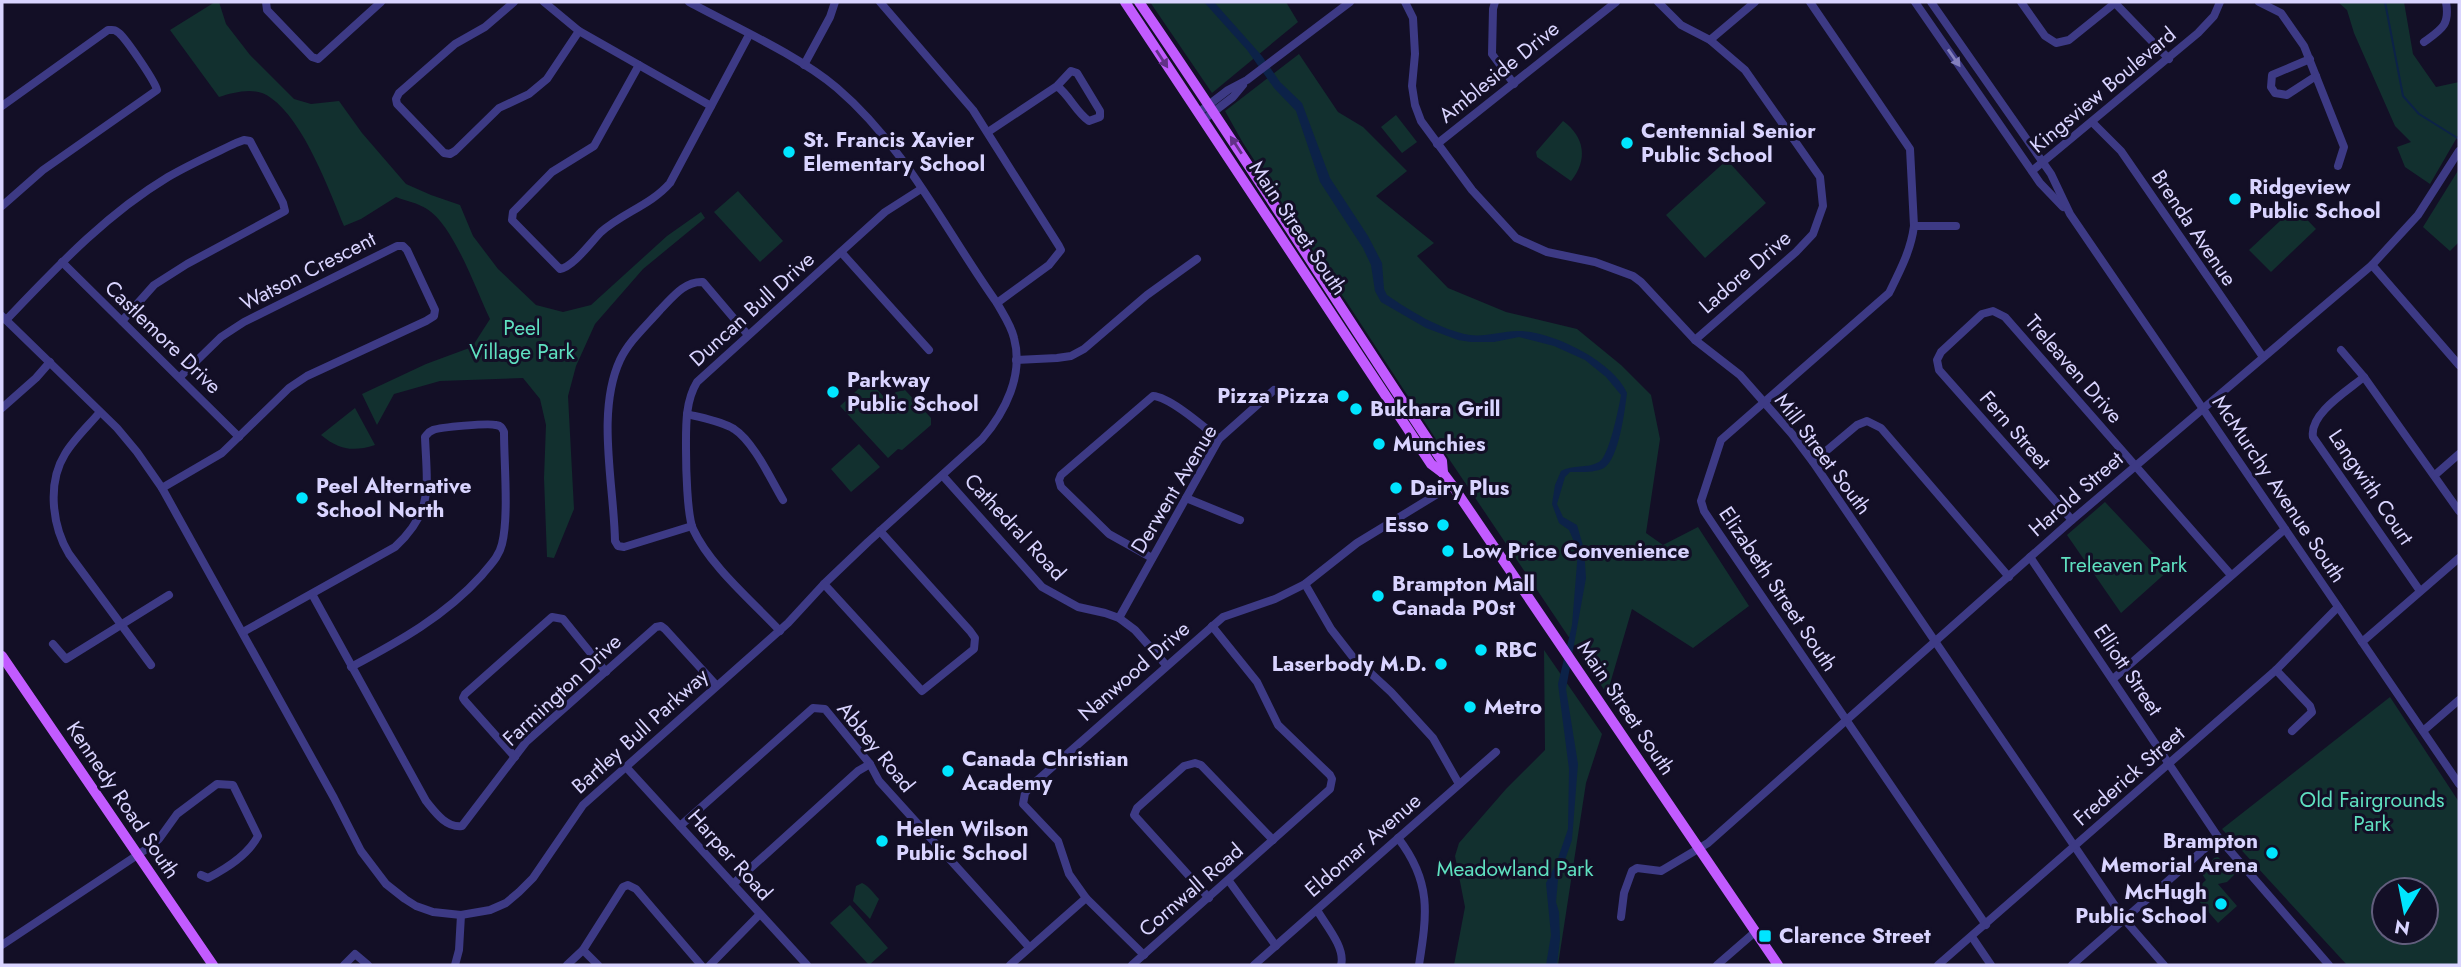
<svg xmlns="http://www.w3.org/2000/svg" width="2461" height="967" font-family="Jost,sans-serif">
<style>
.green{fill:#12302f;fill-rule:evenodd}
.water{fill:#0c2248}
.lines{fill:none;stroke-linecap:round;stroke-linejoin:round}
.stream{stroke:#0c2248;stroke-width:2}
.minor{stroke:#3d3a85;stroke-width:8}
.major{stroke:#c25bff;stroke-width:10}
.oneway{fill:#837fbc}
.oneway2{fill:#623188}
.poi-dot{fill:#00e5ff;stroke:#130f26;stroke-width:2.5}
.labels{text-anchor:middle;stroke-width:6;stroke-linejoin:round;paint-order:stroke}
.street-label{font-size:21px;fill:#d9d4ff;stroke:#130f26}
.poi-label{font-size:21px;font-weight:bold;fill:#d9d4ff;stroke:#130f26;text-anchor:start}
.park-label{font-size:21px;fill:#5fe0c0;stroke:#130f26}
</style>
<rect width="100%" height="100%" fill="#130f26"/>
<g class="green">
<path d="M215 2H219L226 24 250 55 294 99 311 104 339 101 362 133 406 184 431 195 460 205 473 236 498 269 536 305 563 312 591 305 667 236 701 212 705 218 643 269 595 324 576 366 568 396 574 509 554 558 547 557 544 478 546 425 540 399 523 378 440 381 394 394 377 425 362 394 426 364 472 347 490 319C476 290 454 226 427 209 418 203 406 201 396 197L361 219 344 226C329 190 304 121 271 98 256 86 235 92 219 97L170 30Z"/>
<polygon points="1150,2 1286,2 1298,22 1212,93"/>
<polygon points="2338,2 2404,2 2413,54 2436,87 2459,82 2459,134 2430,184 2405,167 2397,147 2411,142 2395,126 2354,33 2347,10"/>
<polygon points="1299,54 1338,112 1363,127 1407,171 1376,196 1434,243 1417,256 1448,288 1506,312 1577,329 1621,365 1651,395 1660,439 1646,533 1663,545 1698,527 1749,606 1693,648 1632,609 1607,694 1441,447 1243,143 1225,111"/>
<polygon points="1396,115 1417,142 1402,153 1381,127"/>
<path d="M1563 121C1585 137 1588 160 1571 181L1537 157 1536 152Z"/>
<polygon points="1727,160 1766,203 1705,258 1666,215"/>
<polygon points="2459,169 2459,242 2450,251 2423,227"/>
<polygon points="738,191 783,241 760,262 714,212"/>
<polygon points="2295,207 2316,229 2271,272 2249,250"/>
<polygon points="868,380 886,399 896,392 905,390 931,418 931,425 902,450 898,449 888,458 840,406"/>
<path d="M355 408 375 445C353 452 339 450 321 435Z"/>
<polygon points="859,444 880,467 851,492 831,469"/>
<polygon points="2105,502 2169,570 2121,613 2067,535"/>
<polygon points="1544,650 1602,734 1586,783 1558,965 1454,965 1465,907 1455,856 1459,843 1506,789 1545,750"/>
<path d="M2390 697 2459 802V965H2347L2222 829ZM2384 890H2426V932H2384Z"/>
<polygon points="2218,857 2235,874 2227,882 2218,884 2237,906 2218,923 2192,893 2206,880 2202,874 2214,858"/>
<path d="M862 883C870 887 873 893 879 899L870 919 853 901 856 886Z"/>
<polygon points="850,905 888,948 869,965 830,923"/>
</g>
<path class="water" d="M1204 2H1214L1262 56 1280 82 1302 103 1330 178 1368 236 1382 263 1384 289 1387 295C1410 311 1441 330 1470 335 1486 337 1502 331 1518 331 1552 331 1613 361 1627 393 1625 409 1619 459 1604 468 1594 473 1580 472 1570 472L1565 477 1557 504 1563 517 1577 525 1584 549 1586 578 1566 689 1578 764 1572 840 1558 880 1556 902 1559 912 1560 939 1557 965H1546L1551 935 1546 883 1556 864 1568 829 1569 769 1558 684 1572 625 1578 551 1569 530 1559 523 1552 504 1555 485 1561 471C1573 464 1587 469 1599 462 1609 457 1619 407 1621 395L1606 377 1585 360 1554 346 1519 337 1494 342H1471L1458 340 1426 328 1381 302 1375 291 1371 265 1363 248 1320 182 1296 111 1274 88 1247 50Z"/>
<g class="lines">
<polyline class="stream" points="2385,2 2403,96 2419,114 2459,139"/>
<g class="minor">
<polyline points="266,2 267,10 312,57 318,59 381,2"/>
<polyline points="514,2 485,27 455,44 399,93 396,99 397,104 444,153 450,154 455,151 499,108 529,94 547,79 579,31"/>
<polyline points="544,2 579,31 711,106"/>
<polyline points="880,2 973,110 1059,246 1061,250 1049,265 997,303"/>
<polyline points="1405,2 1413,18 1415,54 1412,86 1415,105 1421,121 1472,190 1516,238 1547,252 1595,262 1633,276 1641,282 1695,340 1740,375 1792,434 1813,462 2124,919 2164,965"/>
<polyline points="1495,2 1493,9 1492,54 1514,84"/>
<polyline points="1658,2 1681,25 1710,40 1745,70 1820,177 1823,206 1813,234 1796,252 1695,340"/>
<path d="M1810 2 1910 149 1914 226C1911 250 1900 271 1889 293L1721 440 1701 501 1704 511 1716 529 1986 925"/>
<polyline points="1915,2 2040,183 2063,207"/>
<polyline points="1931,2 2051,174 2070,214 2459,784"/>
<polyline points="2021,2 2045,36 2056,43 2069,40 2115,3"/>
<polyline points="2114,2 2169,59"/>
<polyline points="2259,2 2281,13 2304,46 2344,147 2338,166"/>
<polyline points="1710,40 1755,2"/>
<path d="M2424 42C2442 29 2450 25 2446 2"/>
<polyline points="2310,59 2272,75 2271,87 2275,93 2287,95 2316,76"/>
<path d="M639 65 594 146 552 172 513 212 512 220 560 269C573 267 591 242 601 232 622 213 651 205 670 183L749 35"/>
<polyline points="804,65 830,17 835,2"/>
<path d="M2 106 108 30C114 30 114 29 119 33 126 39 155 81 157 90L43 170 2 206"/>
<polyline points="1198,113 1228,90 1247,80 1350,2"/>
<polyline points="1203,120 1233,97 1243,85"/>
<polyline points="2092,122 2121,151 2263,357"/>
<path d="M988 132 1057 86C1070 96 1076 112 1089 121L1100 117V111L1077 73 1071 71 1057 86"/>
<polyline points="1437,144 1616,2"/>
<polyline points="2032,171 2198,33 2214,16 2220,2"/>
<polyline points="1914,226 1956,226"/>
<polyline points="841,252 929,350"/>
<polyline points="62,262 239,437"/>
<polyline points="2372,265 2459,365"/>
<path d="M2 316 117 428 137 452 162 488 334 798 361 851 386 884 405 899 416 906 433 912 461 915 490 910 506 903 519 892 533 878 583 805 788 623 824 584 868 542 982 439C1005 412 1024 375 1014 338 1011 325 1003 314 997 303 945 230 906 147 837 88 798 55 735 27 689 2"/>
<path d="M6 320C56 268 105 215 168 177 190 164 213 154 236 143L244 140 250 141 283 203 285 211 187 264 154 285 122 321"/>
<polyline points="2341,350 2364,377 2459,511"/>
<polyline points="1016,360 1057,358 1071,356 1084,349 1147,295 1197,259"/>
<path d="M2364 377C2347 391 2309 414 2313 437L2420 591"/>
<polyline points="2,408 36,378 50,362"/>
<path d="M100 412C89 425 74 439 65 454 47 483 52 526 69 554L151 665"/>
<path d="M687 414C702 418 721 421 734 429 754 442 771 480 783 500"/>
<polyline points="1813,462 1857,425 1867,421 1881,428 2009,577"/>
<polyline points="2435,475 2459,454"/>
<polyline points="943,476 1042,587 1078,607 1105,613 1119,618 1135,630 1166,665"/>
<polyline points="162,488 222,453 289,388 307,376 426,321 434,316 435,310 407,250 403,246 397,246 244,322 221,337 180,377"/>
<polyline points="1186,498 1240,520"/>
<polyline points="2072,520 1939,370 1937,360 1941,352 1982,314 1993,311 2005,317 2231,575"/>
<path d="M692 526 624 547 618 546 615 541C614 485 596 412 620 360 629 341 646 326 660 310 672 298 684 281 703 282L748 335"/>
<polyline points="2030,557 2218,837 2329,965"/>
<path d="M1152 558 1109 534 1061 487 1059 480 1061 475 1153 396C1170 397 1204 427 1219 439"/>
<polyline points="824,584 922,691 974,649 975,638 970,631 880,531"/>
<polyline points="1305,584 1331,629 1352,656 1391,692 1433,738 1459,784"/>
<path d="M312 594 426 801C435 812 446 828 462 826L526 742 656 627 661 626 665 629 716 685"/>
<polyline points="1119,618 1219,439 1274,390"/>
<path d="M780 631C752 601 710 566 693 529 687 515 686 466 686 449 686 426 685 402 697 382L885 212 921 189"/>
<path d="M243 632 395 547C434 511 427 486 425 437 428 433 428 432 433 430 441 427 488 423 496 425 502 426 502 428 504 432 504 463 509 516 502 544 499 557 490 565 482 575 445 616 400 641 351 667"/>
<polyline points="2362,642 2459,558"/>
<polyline points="53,644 66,659 169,595"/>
<polyline points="2276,670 2310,706 2312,712 2292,731"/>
<polyline points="2113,679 2285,529"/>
<polyline points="2423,731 2459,700"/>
<polyline points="515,757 465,701 463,698 465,694 552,617 563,619 606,672"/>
<polyline points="626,767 807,965"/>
<polyline points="680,826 813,708 825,709 870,764 879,781 1029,947"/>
<path d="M1398 838C1432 882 1427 914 1419 965"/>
<polyline points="1229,881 1276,946"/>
<polyline points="733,884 858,771 870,764"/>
<polyline points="1209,898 1134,815 1137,808 1184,766 1195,763 1201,765 1273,840"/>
<path d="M1317 910C1325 924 1346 948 1341 965"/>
<polyline points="1621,917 1624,893 1632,871 1637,868 1661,871 1708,843 2072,520 2372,265 2418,215 2459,151"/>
<polyline points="1972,937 1991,965"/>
<path d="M2 945 151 846 159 839 177 814 217 784 233 785 258 836C248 855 227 868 208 878L201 875"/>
<polyline points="583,950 598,965"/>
<polyline points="1144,955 1086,898 1069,874 1058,841 1023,804 1025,793 1033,784 1223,617 1275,599 1305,584 1357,543 1452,485"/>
<polyline points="344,965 355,954 368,965"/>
<polyline points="455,965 459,950 461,915"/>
<polyline points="567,965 583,950 623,887 628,885 636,889 701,965"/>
<polyline points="710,965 760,914"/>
<polyline points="1010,965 1086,898"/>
<polyline points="1132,965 1330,789 1332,779 1330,775 1278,725 1257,682 1212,626"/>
<polyline points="1254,965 1496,752"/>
<polyline points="1717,965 1755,932"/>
<polyline points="1938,965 2276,670 2338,607"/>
<polyline points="2072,965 2218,837"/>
</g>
<g class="major">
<polyline points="1125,2 1431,464 1443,473 1452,485 1778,965"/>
<path d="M1139 2C1243 153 1340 308 1442 461L1443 473"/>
<polyline points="2,656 213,965"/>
</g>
</g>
<defs><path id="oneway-solid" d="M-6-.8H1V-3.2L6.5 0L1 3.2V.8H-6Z" transform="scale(1.75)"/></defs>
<use class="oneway" href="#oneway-solid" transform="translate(1954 58) rotate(55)"/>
<g class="oneway2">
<use href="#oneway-solid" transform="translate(1162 59) rotate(57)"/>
<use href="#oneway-solid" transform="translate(1236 145) rotate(-123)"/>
</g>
<g class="poi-dot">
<circle cx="1627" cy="143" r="7"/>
<circle cx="789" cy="152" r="7"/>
<circle cx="2235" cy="199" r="7"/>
<circle cx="833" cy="392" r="7"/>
<circle cx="1343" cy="396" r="7"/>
<circle cx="1356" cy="409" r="7"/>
<circle cx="1379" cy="444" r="7"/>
<circle cx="1396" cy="488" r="7"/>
<circle cx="302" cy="498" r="7"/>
<circle cx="1443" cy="525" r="7"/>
<circle cx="1448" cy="551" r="7"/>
<circle cx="1378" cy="596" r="7"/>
<circle cx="1481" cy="650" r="7"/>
<circle cx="1441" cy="664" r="7"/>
<circle cx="1470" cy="707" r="7"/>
<circle cx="948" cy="771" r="7"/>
<circle cx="882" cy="841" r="7"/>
<circle cx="2272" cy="853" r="7"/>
<circle cx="2221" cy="904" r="7"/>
<rect x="1758" y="929" width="14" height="14" rx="3.5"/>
</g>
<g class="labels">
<g class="street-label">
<text transform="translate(1499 72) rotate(-39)" y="7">Ambleside Drive</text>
<text transform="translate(2103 90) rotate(-40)" y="7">Kingsview Boulevard</text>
<text transform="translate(1298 228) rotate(56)" y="7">Main Street South</text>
<text transform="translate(2194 228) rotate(56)" y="7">Brenda Avenue</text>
<text transform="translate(308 271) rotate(-27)" y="7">Watson Crescent</text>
<text transform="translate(1745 272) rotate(-41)" y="7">Ladore Drive</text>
<text transform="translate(752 309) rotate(-42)" y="7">Duncan Bull Drive</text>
<text transform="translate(163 337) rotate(44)" y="7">Castlemore Drive</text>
<text transform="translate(2074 369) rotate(49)" y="7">Treleaven Drive</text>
<text transform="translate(2015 430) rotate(49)" y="7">Fern Street</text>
<text transform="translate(1823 454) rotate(53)" y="7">Mill Street South</text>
<text transform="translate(2371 487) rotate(56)" y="7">Langwith Court</text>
<text transform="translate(1174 489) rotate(-59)" y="7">Derwent Avenue</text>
<text transform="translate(2279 489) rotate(56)" y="7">McMurchy Avenue South</text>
<text transform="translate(2076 494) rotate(-41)" y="7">Harold Street</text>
<text transform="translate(1015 527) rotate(47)" y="7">Cathedral Road</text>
<text transform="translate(1778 589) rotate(56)" y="7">Elizabeth Street South</text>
<text transform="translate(2128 670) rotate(56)" y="7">Elliott Street</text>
<text transform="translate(1134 671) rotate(-41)" y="7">Nanwood Drive</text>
<text transform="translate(562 690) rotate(-43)" y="7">Farmington Drive</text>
<text transform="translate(1626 708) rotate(56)" y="7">Main Street South</text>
<text transform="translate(640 731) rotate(-42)" y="7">Bartley Bull Parkway</text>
<text transform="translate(876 747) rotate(51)" y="7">Abbey Road</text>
<text transform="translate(2129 776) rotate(-41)" y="7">Frederick Street</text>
<text transform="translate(123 800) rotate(56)" y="7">Kennedy Road South</text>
<text transform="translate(1363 845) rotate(-41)" y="7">Eldomar Avenue</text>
<text transform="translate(730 855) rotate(48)" y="7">Harper Road</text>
<text transform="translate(1191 890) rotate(-41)" y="7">Cornwall Road</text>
</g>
<g class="poi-label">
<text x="1641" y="138">Centennial Senior<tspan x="1641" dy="24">Public School</tspan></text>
<text x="803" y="147">St. Francis Xavier<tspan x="803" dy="24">Elementary School</tspan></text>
<text x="2249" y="194">Ridgeview<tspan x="2249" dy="24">Public School</tspan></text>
<text x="847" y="387">Parkway<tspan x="847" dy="24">Public School</tspan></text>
<text x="1329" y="403" text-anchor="end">Pizza Pizza</text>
<text x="1370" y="416">Bukhara Grill</text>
<text x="1393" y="451">Munchies</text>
<text x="316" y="493">Peel Alternative<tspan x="316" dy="24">School North</tspan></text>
<text x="1410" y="495">Dairy Plus</text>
<text x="1429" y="532" text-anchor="end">Esso</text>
<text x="1462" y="558">Low Price Convenience</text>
<text x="1392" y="591">Brampton Mall<tspan x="1392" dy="24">Canada P0st</tspan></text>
<text x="1495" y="657">RBC</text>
<text x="1427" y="671" text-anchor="end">Laserbody M.D.</text>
<text x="1484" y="714">Metro</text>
<text x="962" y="766">Canada Christian<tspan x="962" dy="24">Academy</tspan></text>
<text x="896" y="836">Helen Wilson<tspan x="896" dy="24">Public School</tspan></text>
<text x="2258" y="848" text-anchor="end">Brampton<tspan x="2258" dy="24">Memorial Arena</tspan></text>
<text x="2207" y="899" text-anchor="end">McHugh<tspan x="2207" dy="24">Public School</tspan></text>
<text x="1779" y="943">Clarence Street</text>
</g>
<g class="park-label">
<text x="522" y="335">Peel<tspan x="522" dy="24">Village Park</tspan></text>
<text x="2124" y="572">Treleaven Park</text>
<text x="2372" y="807">Old Fairgrounds<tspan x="2372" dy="24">Park</tspan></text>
<text x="1515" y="876">Meadowland Park</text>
</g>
</g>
<rect width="2461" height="967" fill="none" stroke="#d9d4ff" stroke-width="7"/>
<g transform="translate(2405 911) rotate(190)"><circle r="33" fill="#130f26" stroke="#625e7d" stroke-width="2"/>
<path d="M0-5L12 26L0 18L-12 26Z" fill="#00e5ff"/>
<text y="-10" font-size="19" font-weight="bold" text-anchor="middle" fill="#d9d4ff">N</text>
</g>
</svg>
